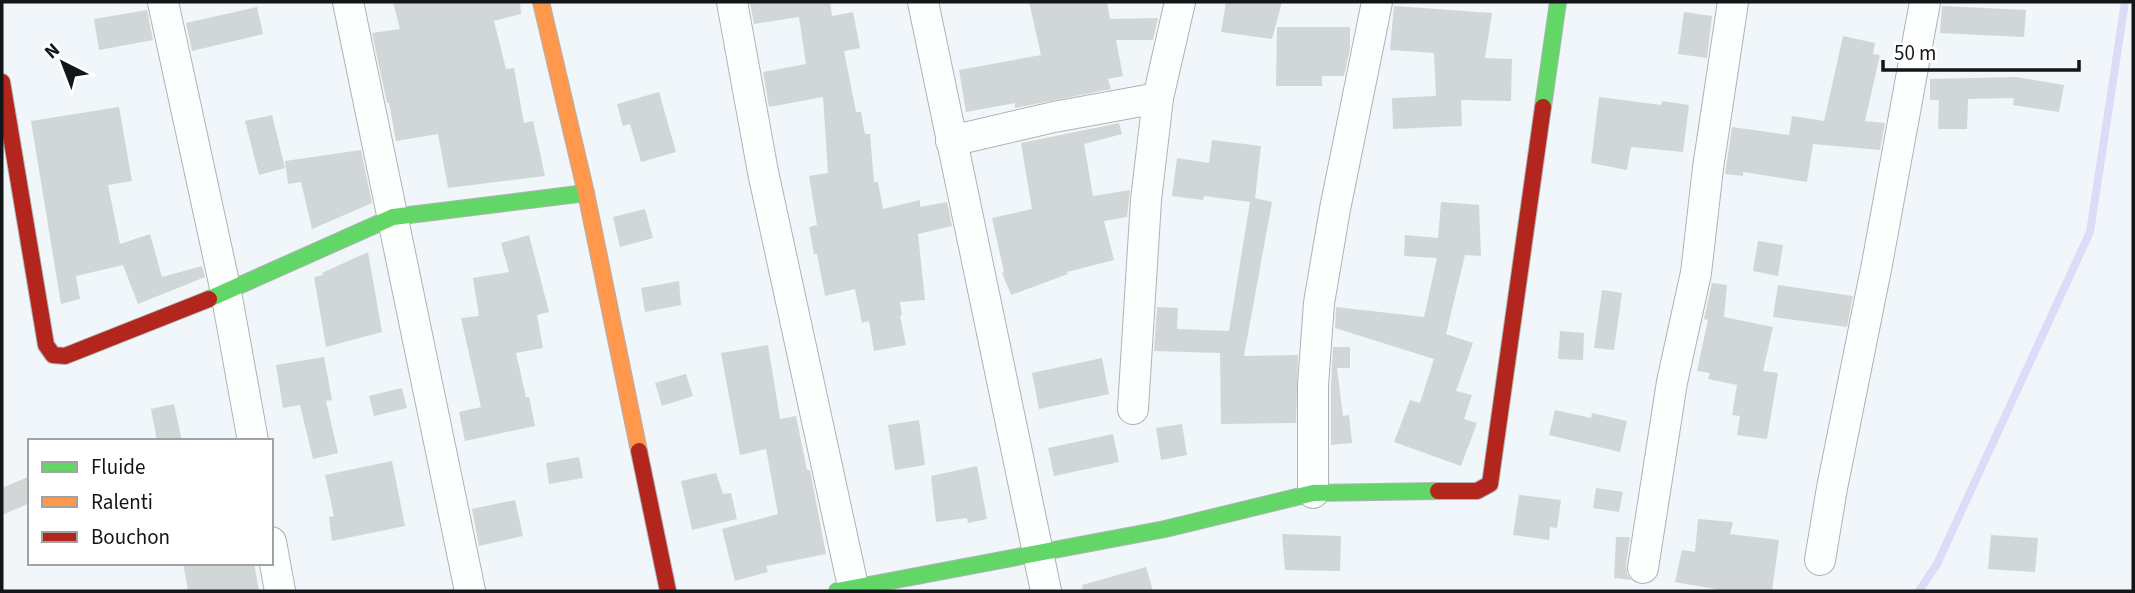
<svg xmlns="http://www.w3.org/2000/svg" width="2135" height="593" font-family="'Source Sans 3',sans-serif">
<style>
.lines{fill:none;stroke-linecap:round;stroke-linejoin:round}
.stream{stroke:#dcdcf8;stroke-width:8}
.building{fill:#d1d7d7}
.street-casing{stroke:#afb3b5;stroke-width:32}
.fast-casing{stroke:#afb3b5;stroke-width:18}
.slow-casing{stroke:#afb3b5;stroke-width:18}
.jam-casing{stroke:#afb3b5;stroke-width:18}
.street{stroke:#fdfefe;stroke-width:30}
.fast{stroke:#63d668;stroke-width:16}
.slow{stroke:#ff974d;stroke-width:16}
.jam{stroke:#b3261e;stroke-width:16}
</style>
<rect width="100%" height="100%" fill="#f0f6f9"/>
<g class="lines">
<polyline class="stream" points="1919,591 1937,564 2090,232 2125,2"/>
</g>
<g class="building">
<polygon points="393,2 520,2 521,14 494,21 506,69 514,68 524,123 533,121 545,176 448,188 438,134 396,141 389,103 387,103 372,33 400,29"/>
<polygon points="750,2 830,2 832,16 853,12 860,48 844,51 856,112 861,112 865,134 870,134 874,182 878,182 883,209 920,200 920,207 947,202 952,226 918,234 925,300 900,302 902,315 900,316 906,345 874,351 869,321 862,323 855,289 825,296 817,254 814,254 809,227 817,225 809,176 828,173 823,97 769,107 763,72 806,64 799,17 754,24"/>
<polygon points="1029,2 1107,2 1110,19 1158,18 1153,40 1116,40 1123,76 1108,79 1111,89 1015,108 1015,103 966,112 959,70 1041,55"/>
<polygon points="1226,2 1282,2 1272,39 1221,32"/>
<polygon points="1394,6 1492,13 1485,58 1512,59 1511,101 1461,100 1462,126 1393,129 1392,98 1436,96 1434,53 1390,50"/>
<polygon points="1942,6 2026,10 2024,37 1940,33"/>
<polygon points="257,7 263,34 192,51 186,23"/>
<polygon points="147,10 153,40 99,50 94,19"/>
<polygon points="1684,12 1712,16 1707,58 1678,54"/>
<polygon points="1277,27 1350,27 1350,48 1344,76 1322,76 1322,86 1276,86"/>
<polygon points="1843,36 1875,43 1873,54 1880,55 1865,121 1885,123 1880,150 1813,144 1807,182 1743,172 1743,176 1725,174 1732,127 1789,135 1792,116 1824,121"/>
<polygon points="2016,77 2064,85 2059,112 2013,105 2014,98 1968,99 1967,129 1938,129 1939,100 1930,100 1930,79"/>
<polygon points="659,92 676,152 641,162 630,124 623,126 617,104"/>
<polygon points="1599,97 1661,105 1662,101 1689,105 1683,152 1631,147 1627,170 1591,163"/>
<polygon points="119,107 132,181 108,185 120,244 150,234 162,277 202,266 205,277 138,304 123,265 76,276 80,299 61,304 31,121"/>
<polygon points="272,115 285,168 259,175 245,121"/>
<polygon points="1119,123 1122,134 1084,144 1093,196 1130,190 1127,217 1104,221 1114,260 1067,272 1068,274 1011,295 1002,273 1004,272 992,218 1032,209 1021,143"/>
<polygon points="1212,140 1261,146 1255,198 1272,202 1244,356 1298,355 1296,423 1221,424 1220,353 1154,351 1157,307 1178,308 1177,329 1229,331 1250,202 1204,196 1203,200 1172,196 1177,158 1209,163"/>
<polygon points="361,150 372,203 312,229 301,182 288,184 285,161"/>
<polygon points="1441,202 1479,205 1481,256 1465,255 1446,334 1473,343 1456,391 1472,395 1464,419 1477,423 1461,466 1394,442 1410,400 1420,403 1434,359 1335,328 1336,307 1424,317 1437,258 1404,256 1405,235 1438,238"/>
<polygon points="645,209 653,238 620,247 613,217"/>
<polygon points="529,235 549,312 537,315 543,348 516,353 526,397 529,397 535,426 465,441 459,412 481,407 461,318 479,316 473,278 509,272 501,243"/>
<polygon points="1758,241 1783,245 1778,276 1753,271"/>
<polygon points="368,252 382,332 326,347 314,277 323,275 322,273"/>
<polygon points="679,281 681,305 645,312 641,288"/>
<polygon points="1712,283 1727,285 1724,317 1773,327 1763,371 1778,373 1767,439 1737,435 1740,416 1732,415 1737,385 1708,379 1710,373 1697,371 1708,320 1704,319"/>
<polygon points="1778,285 1853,296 1847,327 1773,317"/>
<polygon points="1602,290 1622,293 1614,350 1594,348"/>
<polygon points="1560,331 1584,333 1583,360 1558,359"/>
<polygon points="768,345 780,419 796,416 807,470 810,470 826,554 766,566 768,572 735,581 722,529 778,514 766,449 740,455 721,353"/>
<polygon points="1333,347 1350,347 1350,368 1337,368 1343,416 1349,415 1352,443 1331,445 1331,386"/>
<polygon points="324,357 332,400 326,401 338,453 313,459 300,405 283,408 276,365"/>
<polygon points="1102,358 1109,394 1039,409 1032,373"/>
<polygon points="686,374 693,396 662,406 655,383"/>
<polygon points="402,388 407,408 374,416 369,396"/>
<polygon points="174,404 182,441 157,441 151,409"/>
<polygon points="1555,410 1591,418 1592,413 1627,421 1620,452 1549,435"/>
<polygon points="919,420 925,465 895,470 888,425"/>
<polygon points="1182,424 1187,455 1161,460 1156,428"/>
<polygon points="1113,434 1119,462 1054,476 1048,448"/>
<polygon points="579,457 583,478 549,484 546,463"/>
<polygon points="392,461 405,526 332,541 329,517 334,516 325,475"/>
<polygon points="977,466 987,519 968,523 967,518 936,522 931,476"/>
<polygon points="716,473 723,494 731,493 737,519 692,530 681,481"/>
<polygon points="30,476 30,503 2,515 2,488"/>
<polygon points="1596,488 1623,492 1619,512 1593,508"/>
<polygon points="1519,495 1561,500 1557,528 1550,527 1549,540 1513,535"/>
<polygon points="515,500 523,536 479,546 472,509"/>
<polygon points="1698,519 1733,522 1730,534 1779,540 1772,591 1726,591 1675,582 1682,550 1695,552"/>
<polygon points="1282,534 1341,536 1340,571 1285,570"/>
<polygon points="1991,535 2038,538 2035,572 1988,569"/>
<polygon points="1616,537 1630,537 1626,566 1627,574 1631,580 1614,578"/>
<polygon points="183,563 254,563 259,591 188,591"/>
<polygon points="1146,567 1153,591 1083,591 1082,585"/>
</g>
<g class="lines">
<g class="street-casing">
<g id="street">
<polyline points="163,2 226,292 253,441"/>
<polyline points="348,2 470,591"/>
<polyline points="732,2 763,172 854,591"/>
<polyline points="923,2 1046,591"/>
<polyline points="951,141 1054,117 1158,98"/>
<polyline points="1133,409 1146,200 1158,98 1180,2"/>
<polyline points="1313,493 1313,385 1319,303 1335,209 1377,2"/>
<polyline points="271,542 280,591"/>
<polyline points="1820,560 1832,488 1877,264 1925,2"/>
<polyline points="1643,568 1672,382 1696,273 1708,168 1733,2"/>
</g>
</g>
<g class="fast-casing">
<g id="fast">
<polyline points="1543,107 1558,2"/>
<polyline points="209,299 393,217 586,193"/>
<polyline points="837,591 1165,529 1313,493 1438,491"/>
</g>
</g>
<g class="slow-casing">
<polyline id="slow" points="541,2 586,193 639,451"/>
</g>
<g class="jam-casing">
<g id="jam">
<polyline points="2,82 46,345 53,355 65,356 209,299"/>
<polyline points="639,451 668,591"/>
<polyline points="1438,491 1477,491 1490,484 1543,107"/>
</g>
</g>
<use href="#street" class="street"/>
<use href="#fast" class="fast"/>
<use href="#slow" class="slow"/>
<use href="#jam" class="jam"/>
</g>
<rect width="2135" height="593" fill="none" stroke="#121618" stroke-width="7"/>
<rect x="28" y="439" width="245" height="126" fill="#ffffff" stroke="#a0a2a3" stroke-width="2"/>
<rect x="42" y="462" width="35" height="10" fill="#63d668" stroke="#a0a2a3" stroke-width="2"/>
<text x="91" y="474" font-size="21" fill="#121618">Fluide</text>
<rect x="42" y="497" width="35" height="10" fill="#ff974d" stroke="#a0a2a3" stroke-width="2"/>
<text x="91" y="509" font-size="21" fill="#121618">Ralenti</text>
<rect x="42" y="532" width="35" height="10" fill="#b3261e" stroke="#a0a2a3" stroke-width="2"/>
<text x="91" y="544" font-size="21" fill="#121618">Bouchon</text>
<g transform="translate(63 63) rotate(318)" stroke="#ffffff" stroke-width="5" paint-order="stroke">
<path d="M0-5L12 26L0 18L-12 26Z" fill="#121618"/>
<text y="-10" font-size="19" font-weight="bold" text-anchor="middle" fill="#121618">N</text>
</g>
<path d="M1883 60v10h196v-10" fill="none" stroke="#121618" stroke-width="3.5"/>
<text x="1894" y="60" font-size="21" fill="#121618" stroke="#ffffff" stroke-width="5" paint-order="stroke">50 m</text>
</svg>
